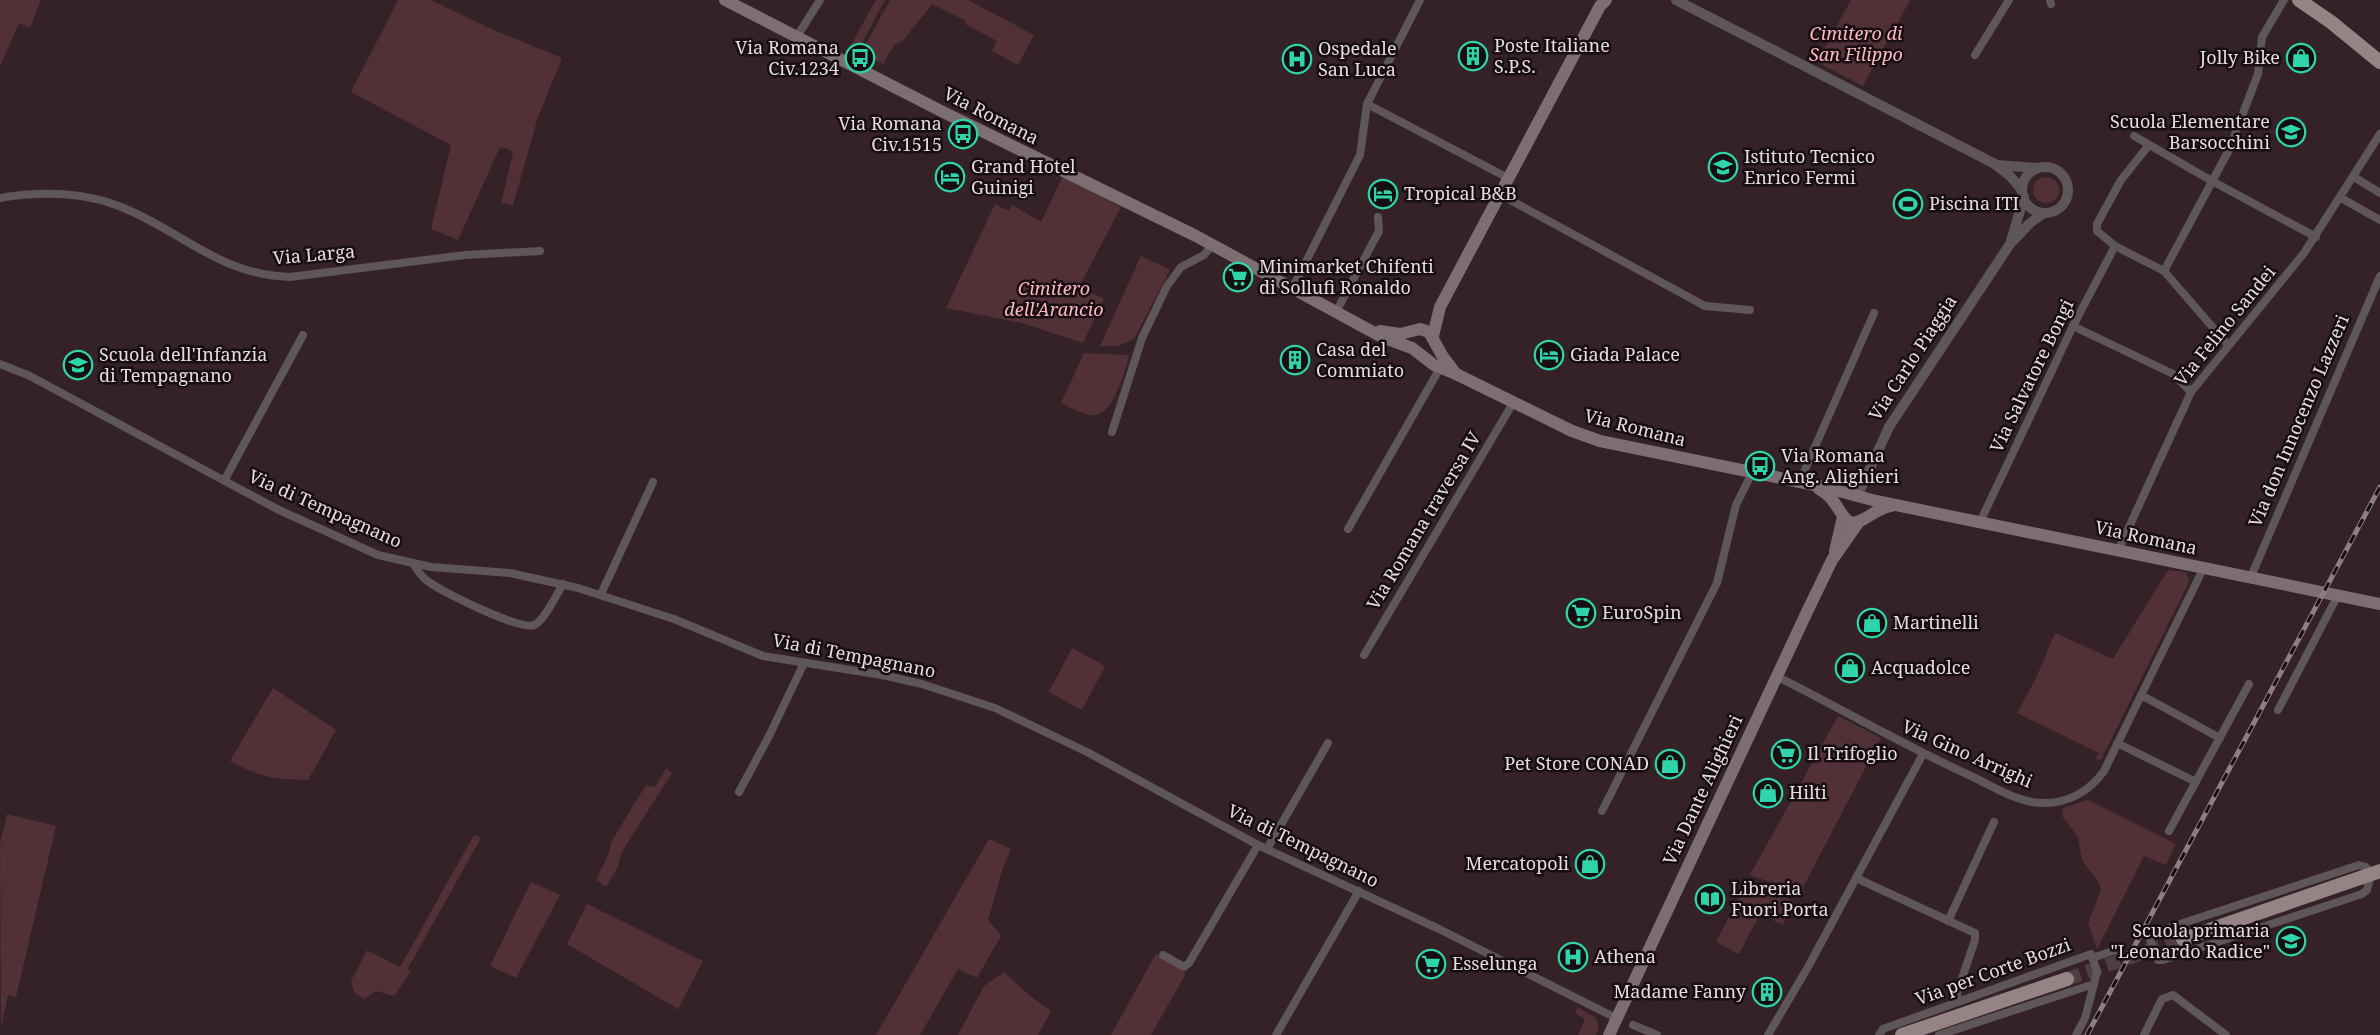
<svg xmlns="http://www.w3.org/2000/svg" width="2380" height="1035" font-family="'Noto Serif',serif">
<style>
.green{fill:#513137}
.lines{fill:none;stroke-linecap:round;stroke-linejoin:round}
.primary-tunnel{stroke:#4f3e42;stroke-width:14;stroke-dasharray:14 7;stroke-linecap:butt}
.minor{stroke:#5f5657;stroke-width:8}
.tertiary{stroke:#5f5657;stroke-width:10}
.secondary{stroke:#7d6f71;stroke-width:12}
.primary{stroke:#958386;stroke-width:14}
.rail-casing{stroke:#8e7f82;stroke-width:5}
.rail{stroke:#160e10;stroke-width:3;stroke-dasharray:9;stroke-linecap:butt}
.labels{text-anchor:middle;stroke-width:5;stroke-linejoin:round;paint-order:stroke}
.park-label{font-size:18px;font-style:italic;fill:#feb6c4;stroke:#160e10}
.poi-label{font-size:18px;fill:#e8dcde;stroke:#160e10;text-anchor:start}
.street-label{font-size:18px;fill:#e8dcde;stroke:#160e10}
</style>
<rect width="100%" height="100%" fill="#342226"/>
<g class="green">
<polygon points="0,0 41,0 30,28 19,23 0,66"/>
<polygon points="398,0 431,0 489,28 562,58 538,117 513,205 501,203 513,153 509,149 500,147 458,240 431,229 451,145 351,92"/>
<polygon points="876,0 885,0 858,51 850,47"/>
<polygon points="890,0 968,0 1034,35 1018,65 992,51 997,41 965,24 966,21 932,4 902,42 895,44 883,64 861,53"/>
<polygon points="1851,0 1910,0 1863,86 1817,62"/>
<polygon points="1063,176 1121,207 1079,287 1104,299 1083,343 1022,323 946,308 995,204 1009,211 1012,205 1041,222"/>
<circle cx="2046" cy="190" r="13"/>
<polygon points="1141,256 1170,270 1134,339 1118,346 1100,346"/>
<path d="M1084 353 1129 355C1126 369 1114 412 1096 415 1086 417 1070 407 1061 403Z"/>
<polygon points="2168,570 2186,572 2189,580 2188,584 2101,760 2095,759 2099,753 2017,713 2036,678 2055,633 2113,659"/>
<polygon points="1072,648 1105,666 1082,710 1049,692"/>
<path d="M273 688 336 730 308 780C273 779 262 778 230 761Z"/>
<polygon points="1838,716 1881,738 1800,893 1750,875"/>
<polygon points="666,769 672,773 621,853 618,867 606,887 596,880 609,853 611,842 646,785 655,787"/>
<polygon points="2088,800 2176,844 2166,865 2144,856 2097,949 2088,923 2101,890 2099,883 2082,860 2078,837 2062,816 2063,808"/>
<polygon points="7,814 56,826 16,997 8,995 1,1028 0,844"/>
<polygon points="474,835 481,838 407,970 411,971 394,996 376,991 364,999 354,992 351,981 367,950 400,967"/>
<path d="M989 839 1011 849C999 872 996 897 988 920L1001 936 977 978 958 969 920 1035H876Z"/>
<polygon points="1749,879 1794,902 1783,925 1760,914 1739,954 1716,942"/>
<polygon points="531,882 560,895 516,978 490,966"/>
<polygon points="587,904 703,961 678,1009 567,944"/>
<polygon points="1156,954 1186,973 1151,1035 1111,1035"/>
<polygon points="1004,972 1029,995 1051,1011 1038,1035 958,1035 984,986"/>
<polygon points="1578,1007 1596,1018 1599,1028 1596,1035 1578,1035 1585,1019 1575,1013"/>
</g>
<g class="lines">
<polyline class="primary-tunnel" points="2067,979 2183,939"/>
<g class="minor">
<polyline points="2050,0 2051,4"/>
<polyline points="796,38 820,0"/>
<polyline points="1975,55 2009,0"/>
<polyline points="1367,104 1510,179"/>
<polyline points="2134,136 2212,181 2316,237"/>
<polyline points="2149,145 2121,180 2097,224 2097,231 2115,246 2164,271 2228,345"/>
<polyline points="2354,177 2380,193"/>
<polyline points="1501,195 1705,306 1750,310"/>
<path d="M0 198C42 191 87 192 126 209 185 234 221 275 290 277L465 255 540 251"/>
<polyline points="2341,198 2380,220"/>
<polyline points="2164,271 2229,150 2258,74 2262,37 2284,0"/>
<polyline points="1292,289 1360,155 1367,104 1420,0"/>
<polyline points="1336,312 1379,231 1378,217"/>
<polyline points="2073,326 2173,374 2191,392"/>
<polyline points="0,364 30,376 277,509 378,555 431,567 510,573 578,588 674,619 763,656 882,675 922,684 995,708 1087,752 1258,845 1437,928 1616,1018"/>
<polyline points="1112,432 1142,338 1167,286 1181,267 1204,255 1212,245"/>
<polyline points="224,481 303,335"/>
<polyline points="1799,483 1874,313"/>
<polyline points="1980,522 2073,326 2115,246"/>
<polyline points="1348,529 1440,368"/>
<polyline points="2118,551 2191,392 2304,253 2380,134"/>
<path d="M414 565C418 571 422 578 429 582 442 592 521 631 534 625 544 621 557 594 563 584"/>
<polyline points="2250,579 2380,276"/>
<polyline points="601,594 653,482"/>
<polyline points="1364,655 1513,403"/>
<path d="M1776 676C1842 709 1905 746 1973 777 1994 787 2017 802 2041 803 2067 804 2089 792 2104 771L2203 569"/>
<polyline points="2141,695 2220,738"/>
<polyline points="2278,710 2338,595"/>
<polyline points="2117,743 2196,782"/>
<polyline points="739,792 770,734 804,663"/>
<polyline points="1602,811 1717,583 1736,505 1752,473"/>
<polyline points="2169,831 2249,684"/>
<polyline points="1267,849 1328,743"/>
<polygon points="2359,865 2366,867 2371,874 2367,890 2362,894 2163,960 2158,960 2150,940 2151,935 2156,932"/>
<polyline points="1856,878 1975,933 1975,940 1957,993 1958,1001"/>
<polyline points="1948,921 1994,822"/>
<polyline points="1163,955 1184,967 1189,963 1258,845"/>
<polyline points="2092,958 2119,949"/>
<polyline points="1633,1025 1657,1035"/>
<polyline points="1276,1035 1359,891"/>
<polyline points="1768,1035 1808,967 1923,754"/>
<polyline points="1879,1035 1883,1029 2091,954 2097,971 2094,984 1939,1035"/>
<polyline points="2076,1035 2085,1018 2094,984"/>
<polyline points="2144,1035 2162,999 2173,995 2226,1035"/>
</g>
<g class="tertiary">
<polyline points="1676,0 1995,164 2010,176 2022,190"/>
<polyline points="1996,165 2037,168"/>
<circle cx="2045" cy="190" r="23"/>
<polyline points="2011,241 2024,197"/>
<polyline points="1857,497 1889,427 2010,244 2030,223 2044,213"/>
</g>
<g class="secondary">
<polyline points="725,0 941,111 1196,236 1382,337 1412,348 1434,365 1456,374 1572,431 1600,441 1824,487 1876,501 2380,604"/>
<polyline points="1380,331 1400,334 1420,329 1429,332 1443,357 1456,374"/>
<polyline points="1433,336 1440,307 1600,6 1606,0"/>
<path d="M1819 489C1838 499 1839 517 1851 523 1865 523 1875 508 1891 506"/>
<polyline points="1835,551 1843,517"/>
<polyline points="1609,1035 1806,614 1832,560 1858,523"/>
</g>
<g class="primary">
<polyline points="2299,0 2331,22 2380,62"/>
<polyline points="2183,939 2380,871"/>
<polyline points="1902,1035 2067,979"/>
</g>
<g class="rail-casing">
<polyline id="rail" points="2087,1035 2380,487"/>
</g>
<use href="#rail" class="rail"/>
</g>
<defs>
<g id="building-ring" transform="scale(1.5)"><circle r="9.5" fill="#160e10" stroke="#2fd4aa" stroke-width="1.5"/><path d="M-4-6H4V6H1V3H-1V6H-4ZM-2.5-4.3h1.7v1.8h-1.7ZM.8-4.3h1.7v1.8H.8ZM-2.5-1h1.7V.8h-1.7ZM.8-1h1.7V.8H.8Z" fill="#2fd4aa"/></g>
<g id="bus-ring" transform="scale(1.5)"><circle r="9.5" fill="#160e10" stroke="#2fd4aa" stroke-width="1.5"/><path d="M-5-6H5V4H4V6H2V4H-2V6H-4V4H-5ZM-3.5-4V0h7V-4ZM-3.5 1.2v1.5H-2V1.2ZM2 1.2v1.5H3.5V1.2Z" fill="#2fd4aa"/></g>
<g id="shop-ring" transform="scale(1.5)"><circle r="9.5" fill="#160e10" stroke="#2fd4aa" stroke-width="1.5"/><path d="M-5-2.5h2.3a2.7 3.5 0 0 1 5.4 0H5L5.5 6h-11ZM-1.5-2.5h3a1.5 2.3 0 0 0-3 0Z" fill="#2fd4aa"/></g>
<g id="hospital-ring" transform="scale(1.5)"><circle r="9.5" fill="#160e10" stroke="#2fd4aa" stroke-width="1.5"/><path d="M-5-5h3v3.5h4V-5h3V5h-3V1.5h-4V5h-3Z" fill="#2fd4aa"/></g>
<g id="school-ring" transform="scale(1.5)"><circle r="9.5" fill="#160e10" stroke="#2fd4aa" stroke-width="1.5"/><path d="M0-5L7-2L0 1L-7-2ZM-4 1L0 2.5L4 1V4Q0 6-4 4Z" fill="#2fd4aa"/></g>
<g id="hotel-ring" transform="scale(1.5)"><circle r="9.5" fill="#160e10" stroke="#2fd4aa" stroke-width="1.5"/><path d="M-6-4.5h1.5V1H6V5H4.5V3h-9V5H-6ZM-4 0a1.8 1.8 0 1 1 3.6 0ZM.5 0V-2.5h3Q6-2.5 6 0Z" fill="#2fd4aa"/></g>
<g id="stadium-ring" transform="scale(1.5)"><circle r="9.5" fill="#160e10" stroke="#2fd4aa" stroke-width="1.5"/><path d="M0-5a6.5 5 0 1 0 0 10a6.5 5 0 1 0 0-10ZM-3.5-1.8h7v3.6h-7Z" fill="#2fd4aa"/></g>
<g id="supermarket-ring" transform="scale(1.5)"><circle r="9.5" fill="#160e10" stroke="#2fd4aa" stroke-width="1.5"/><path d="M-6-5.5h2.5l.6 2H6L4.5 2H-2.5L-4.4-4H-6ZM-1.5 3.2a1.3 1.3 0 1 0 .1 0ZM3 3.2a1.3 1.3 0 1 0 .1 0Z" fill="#2fd4aa"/></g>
<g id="library-ring" transform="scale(1.5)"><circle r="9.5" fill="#160e10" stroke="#2fd4aa" stroke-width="1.5"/><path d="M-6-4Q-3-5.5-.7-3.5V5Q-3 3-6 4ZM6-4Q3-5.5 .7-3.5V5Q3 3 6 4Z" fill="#2fd4aa"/></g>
</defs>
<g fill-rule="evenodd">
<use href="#building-ring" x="1473" y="56"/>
<use href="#bus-ring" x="860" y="58"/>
<use href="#shop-ring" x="2301" y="58"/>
<use href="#hospital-ring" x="1297" y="59"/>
<use href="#school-ring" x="2291" y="132"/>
<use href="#bus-ring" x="963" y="134"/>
<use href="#school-ring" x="1723" y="167"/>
<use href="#hotel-ring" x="950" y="177"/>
<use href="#hotel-ring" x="1383" y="194"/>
<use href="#stadium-ring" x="1908" y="204"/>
<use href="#supermarket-ring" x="1238" y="277"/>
<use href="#hotel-ring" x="1549" y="355"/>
<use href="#building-ring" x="1295" y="360"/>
<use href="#school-ring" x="78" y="365"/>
<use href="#bus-ring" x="1760" y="466"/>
<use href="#supermarket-ring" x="1581" y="613"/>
<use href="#shop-ring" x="1872" y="623"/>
<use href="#shop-ring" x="1850" y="668"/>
<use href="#supermarket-ring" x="1786" y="754"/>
<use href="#shop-ring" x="1670" y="764"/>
<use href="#shop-ring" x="1768" y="793"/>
<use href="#shop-ring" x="1590" y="864"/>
<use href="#library-ring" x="1710" y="899"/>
<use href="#school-ring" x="2291" y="941"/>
<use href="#hospital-ring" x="1573" y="957"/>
<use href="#supermarket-ring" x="1431" y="964"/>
<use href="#building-ring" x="1767" y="992"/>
</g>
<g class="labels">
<g class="park-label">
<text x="1856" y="40">Cimitero di<tspan x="1856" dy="21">San Filippo</tspan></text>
<text x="1054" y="295">Cimitero<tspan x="1054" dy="21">dell'Arancio</tspan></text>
</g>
<g class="poi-label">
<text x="1494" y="52">Poste Italiane<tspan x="1494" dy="21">S.P.S.</tspan></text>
<text x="839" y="54" text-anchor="end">Via Romana<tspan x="839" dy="21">Civ.1234</tspan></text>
<text x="1318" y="55">Ospedale<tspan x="1318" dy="21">San Luca</tspan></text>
<text x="2280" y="64" text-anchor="end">Jolly Bike</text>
<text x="2270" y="128" text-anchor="end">Scuola Elementare<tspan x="2270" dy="21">Barsocchini</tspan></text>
<text x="942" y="130" text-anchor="end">Via Romana<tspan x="942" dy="21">Civ.1515</tspan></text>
<text x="1744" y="163">Istituto Tecnico<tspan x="1744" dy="21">Enrico Fermi</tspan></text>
<text x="971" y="173">Grand Hotel<tspan x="971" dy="21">Guinigi</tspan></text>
<text x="1404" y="200">Tropical B&amp;B</text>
<text x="1929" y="210">Piscina ITI</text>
<text x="1259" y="273">Minimarket Chifenti<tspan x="1259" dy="21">di Sollufi Ronaldo</tspan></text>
<text x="1316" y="356">Casa del<tspan x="1316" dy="21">Commiato</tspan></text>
<text x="99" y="361">Scuola dell'Infanzia<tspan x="99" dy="21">di Tempagnano</tspan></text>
<text x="1570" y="361">Giada Palace</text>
<text x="1781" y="462">Via Romana<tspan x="1781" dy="21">Ang. Alighieri</tspan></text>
<text x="1602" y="619">EuroSpin</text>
<text x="1893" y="629">Martinelli</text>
<text x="1871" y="674">Acquadolce</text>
<text x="1807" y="760">Il Trifoglio</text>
<text x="1649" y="770" text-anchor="end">Pet Store CONAD</text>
<text x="1789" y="799">Hilti</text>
<text x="1569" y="870" text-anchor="end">Mercatopoli</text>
<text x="1731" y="895">Libreria<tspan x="1731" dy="21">Fuori Porta</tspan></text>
<text x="2270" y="937" text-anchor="end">Scuola primaria<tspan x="2270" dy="21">"Leonardo Radice"</tspan></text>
<text x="1594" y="963">Athena</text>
<text x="1452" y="970">Esselunga</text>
<text x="1746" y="998" text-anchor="end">Madame Fanny</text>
</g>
<g class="street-label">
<text transform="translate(991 116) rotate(27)" y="6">Via Romana</text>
<text transform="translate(314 255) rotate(-5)" y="6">Via Larga</text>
<text transform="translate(2225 326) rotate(-51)" y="6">Via Felino Sandei</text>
<text transform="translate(1913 358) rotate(-57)" y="6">Via Carlo Piaggia</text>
<text transform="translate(2032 376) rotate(-64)" y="6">Via Salvatore Bongi</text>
<text transform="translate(2299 421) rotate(-67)" y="6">Via don Innocenzo Lazzeri</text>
<text transform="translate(1635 428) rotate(14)" y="6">Via Romana</text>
<text transform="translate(325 509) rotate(24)" y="6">Via di Tempagnano</text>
<text transform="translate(1424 521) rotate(-59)" y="6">Via Romana traversa IV</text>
<text transform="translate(2146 538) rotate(12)" y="6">Via Romana</text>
<text transform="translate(854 656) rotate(11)" y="6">Via di Tempagnano</text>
<text transform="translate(1967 754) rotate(24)" y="6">Via Gino Arrighi</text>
<text transform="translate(1703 790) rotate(-65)" y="6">Via Dante Alighieri</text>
<text transform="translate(1303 846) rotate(26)" y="6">Via di Tempagnano</text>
<text transform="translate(1993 972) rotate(-20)" y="6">Via per Corte Bozzi</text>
</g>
</g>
</svg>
